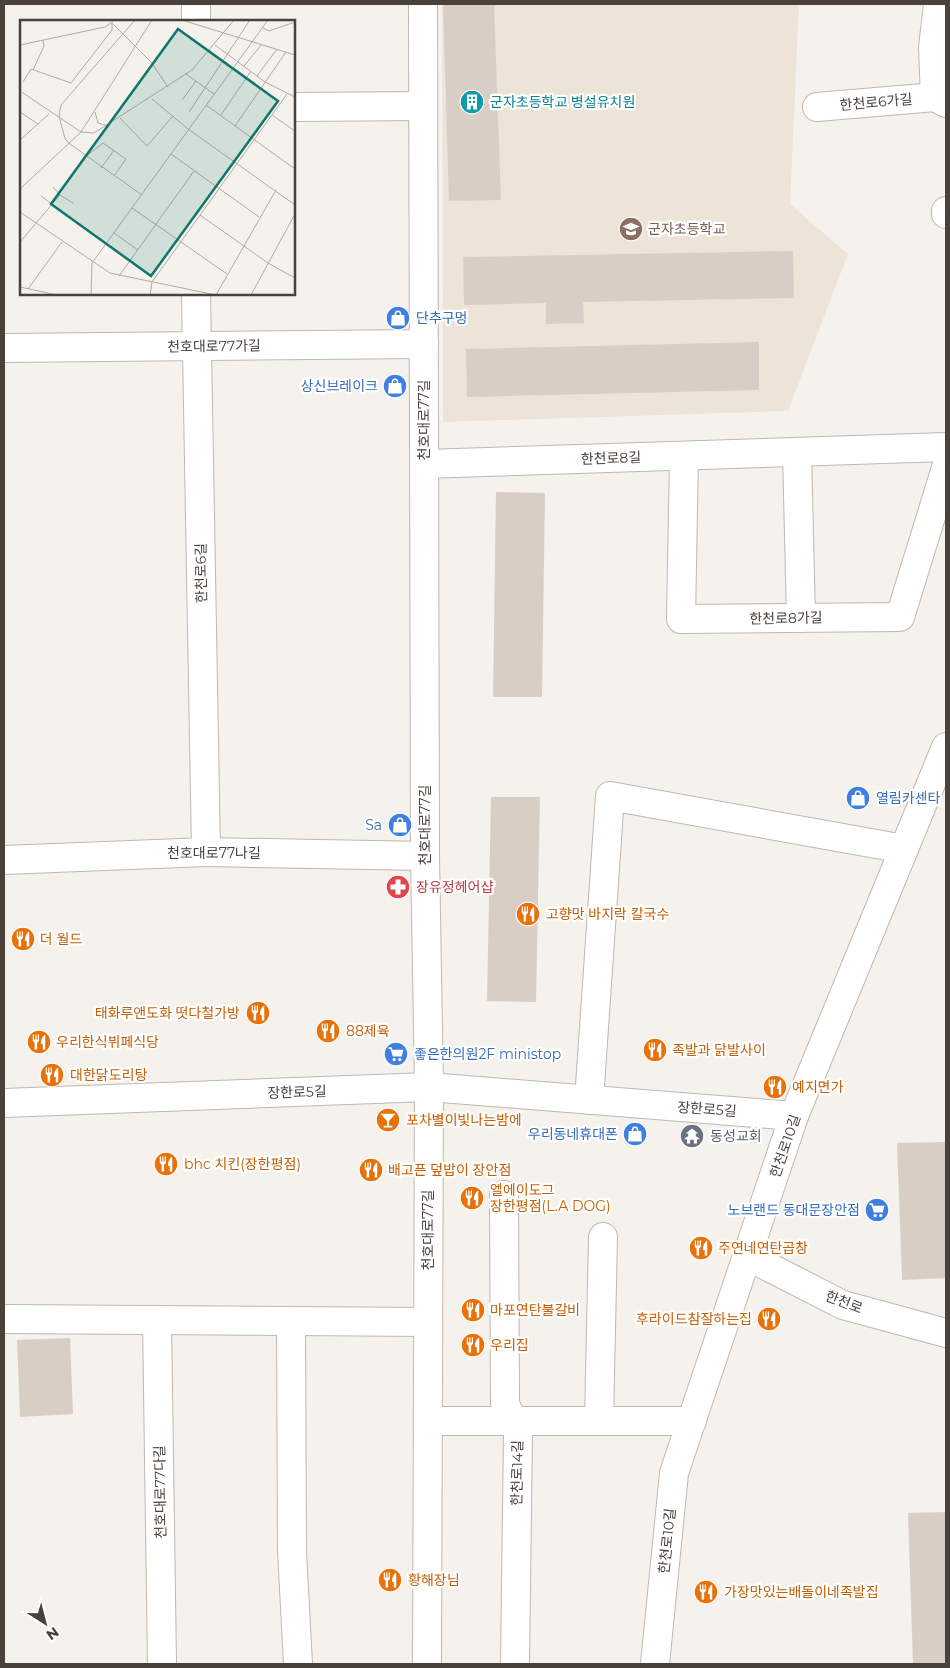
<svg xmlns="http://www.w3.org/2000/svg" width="950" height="1668" font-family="Montserrat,'Noto Sans KR',sans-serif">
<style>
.education{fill:#ede4d7}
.building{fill:#d9cec5}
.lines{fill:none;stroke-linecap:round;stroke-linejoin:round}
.street-casing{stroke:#c0b8af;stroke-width:30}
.street{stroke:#fff;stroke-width:28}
.labels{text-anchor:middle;stroke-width:4.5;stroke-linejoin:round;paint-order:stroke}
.culture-label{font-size:14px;fill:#0d838f;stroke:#fff;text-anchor:start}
.street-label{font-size:14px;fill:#49413a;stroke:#fff}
.education-label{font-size:14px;fill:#785e54;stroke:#fff;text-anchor:start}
.shop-label{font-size:14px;fill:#366cbe;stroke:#fff;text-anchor:end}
.health-label{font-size:14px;fill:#be3a42;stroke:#fff;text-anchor:start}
.food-label{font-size:14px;fill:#c56008;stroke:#fff;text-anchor:start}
.worship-label{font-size:14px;fill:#5b616d;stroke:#fff;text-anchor:start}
.inset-road{fill:none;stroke:#b0aba5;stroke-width:1}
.view{fill:#0f766e;fill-opacity:0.15;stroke:#0f766e;stroke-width:2.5}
.inset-edge{fill:none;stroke:#49413a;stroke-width:2.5}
</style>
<rect width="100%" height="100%" fill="#f5f1ec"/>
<polygon class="education" points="442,4 799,4 790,204 848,254 788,411 443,422"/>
<g class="building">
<polygon points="443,4 494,4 501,200 449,201"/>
<polygon points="793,251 794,298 583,302 584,323 546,324 546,303 464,305 463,257"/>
<polygon points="759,342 759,390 467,397 466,349"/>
<polygon points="496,492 545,493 542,697 493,697"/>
<polygon points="491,797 540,797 536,1002 487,1001"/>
<polygon points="946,1142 946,1278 902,1280 897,1143"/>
<polygon points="70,1338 73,1414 20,1417 17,1340"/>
<polygon points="946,1512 946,1664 913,1664 908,1513"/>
</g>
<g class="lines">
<g class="street-casing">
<g id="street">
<polyline points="423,4 425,856 429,1087 427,1664"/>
<polyline points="938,4 933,47 935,97 946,103"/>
<polyline points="196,21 196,4"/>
<polyline points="294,107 423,106"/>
<polyline points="817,107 935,97"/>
<polyline points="946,214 946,211"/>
<polyline points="196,294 206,852"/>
<polyline points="4,348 424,344"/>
<polyline points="797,452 801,618"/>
<polyline points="684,456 681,619 900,617 946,468"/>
<polyline points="424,464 946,447"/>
<polyline points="4,860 206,852 425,856"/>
<polyline points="589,1100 610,796 904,849"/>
<polyline points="4,1103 429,1087 794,1116"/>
<polyline points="504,1195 505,1404 518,1433 515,1664"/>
<polyline points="747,1256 843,1305 946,1333"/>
<polyline points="4,1319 428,1322"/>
<polyline points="157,1320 162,1664"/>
<polyline points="291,1321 292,1551 298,1664"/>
<polyline points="428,1421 692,1421"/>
<polyline points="599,1421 603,1237"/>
<polyline points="655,1664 674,1473 794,1116 946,747"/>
</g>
</g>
<use href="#street" class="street"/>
</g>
<defs>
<g id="building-disc" transform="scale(1.25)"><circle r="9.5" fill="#0f9aa8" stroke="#fff"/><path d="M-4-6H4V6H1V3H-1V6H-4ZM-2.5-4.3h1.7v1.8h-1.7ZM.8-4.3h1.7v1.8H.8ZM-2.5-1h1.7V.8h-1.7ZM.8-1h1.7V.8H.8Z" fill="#fff"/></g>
<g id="school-disc" transform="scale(1.25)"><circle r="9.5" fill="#8d6e63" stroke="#fff"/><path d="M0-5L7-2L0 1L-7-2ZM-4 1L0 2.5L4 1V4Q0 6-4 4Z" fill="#fff"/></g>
<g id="shop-disc" transform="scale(1.25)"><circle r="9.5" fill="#3f7fe0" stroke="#fff"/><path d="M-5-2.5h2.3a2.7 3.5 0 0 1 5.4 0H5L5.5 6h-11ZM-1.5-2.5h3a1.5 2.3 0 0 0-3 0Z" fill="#fff"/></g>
<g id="pharmacy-disc" transform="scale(1.25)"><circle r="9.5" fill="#e0444e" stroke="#fff"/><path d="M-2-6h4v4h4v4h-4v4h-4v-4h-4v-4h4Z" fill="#fff"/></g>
<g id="restaurant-disc" transform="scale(1.25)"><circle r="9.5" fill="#e8710a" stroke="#fff"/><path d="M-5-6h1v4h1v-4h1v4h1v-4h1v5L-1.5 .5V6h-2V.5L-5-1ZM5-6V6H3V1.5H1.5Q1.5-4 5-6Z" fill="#fff"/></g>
<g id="supermarket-disc" transform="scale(1.25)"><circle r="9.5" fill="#3f7fe0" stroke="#fff"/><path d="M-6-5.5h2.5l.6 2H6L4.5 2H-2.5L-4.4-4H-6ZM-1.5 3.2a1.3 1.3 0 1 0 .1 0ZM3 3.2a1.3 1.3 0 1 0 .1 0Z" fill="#fff"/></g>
<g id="bar-disc" transform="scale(1.25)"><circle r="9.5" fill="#e8710a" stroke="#fff"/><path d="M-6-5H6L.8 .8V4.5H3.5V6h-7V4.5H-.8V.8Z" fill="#fff"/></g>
<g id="temple-disc" transform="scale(1.25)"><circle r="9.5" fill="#6b7280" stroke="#fff"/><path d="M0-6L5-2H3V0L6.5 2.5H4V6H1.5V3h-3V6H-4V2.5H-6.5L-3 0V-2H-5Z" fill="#fff"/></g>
</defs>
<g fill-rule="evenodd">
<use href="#building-disc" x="472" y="102"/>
<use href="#school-disc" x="631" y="229"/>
<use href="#shop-disc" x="398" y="318"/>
<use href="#shop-disc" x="395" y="386"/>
<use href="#shop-disc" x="858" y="798"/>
<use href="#shop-disc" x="400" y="825"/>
<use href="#pharmacy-disc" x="398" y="887"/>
<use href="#restaurant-disc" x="528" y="914"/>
<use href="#restaurant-disc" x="23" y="939"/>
<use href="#restaurant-disc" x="258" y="1013"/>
<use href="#restaurant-disc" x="328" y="1031"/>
<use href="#restaurant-disc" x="39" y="1042"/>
<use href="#restaurant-disc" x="655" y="1050"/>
<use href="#supermarket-disc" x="396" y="1054"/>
<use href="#restaurant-disc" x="52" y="1075"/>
<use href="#restaurant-disc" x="775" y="1087"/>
<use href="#bar-disc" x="388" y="1120"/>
<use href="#shop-disc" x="635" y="1134"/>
<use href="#temple-disc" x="692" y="1136"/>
<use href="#restaurant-disc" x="166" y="1164"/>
<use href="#restaurant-disc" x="371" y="1170"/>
<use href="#restaurant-disc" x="472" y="1198"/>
<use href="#supermarket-disc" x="877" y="1210"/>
<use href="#restaurant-disc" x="701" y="1248"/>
<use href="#restaurant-disc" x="473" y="1310"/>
<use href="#restaurant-disc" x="769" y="1319"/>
<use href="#restaurant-disc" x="473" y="1345"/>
<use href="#restaurant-disc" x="390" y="1580"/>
<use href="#restaurant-disc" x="706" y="1592"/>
</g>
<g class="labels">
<g class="culture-label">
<text x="490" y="107">군자초등학교 병설유치원</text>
</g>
<g class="street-label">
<text transform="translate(876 102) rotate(-5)" y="5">한천로6가길</text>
<text transform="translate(214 346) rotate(-1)" y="5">천호대로77가길</text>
<text transform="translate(424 420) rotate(-90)" y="5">천호대로77길</text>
<text transform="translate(611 458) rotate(-2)" y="5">한천로8길</text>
<text transform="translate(201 573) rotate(-91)" y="5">한천로6길</text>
<text transform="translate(786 618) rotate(-1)" y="5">한천로8가길</text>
<text transform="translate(425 825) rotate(-90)" y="5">천호대로77길</text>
<text x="214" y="858">천호대로77나길</text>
<text transform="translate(297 1092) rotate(-2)" y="5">장한로5길</text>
<text transform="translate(707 1109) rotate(4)" y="5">장한로5길</text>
<text transform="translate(785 1146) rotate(-71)" y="5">한천로10길</text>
<text transform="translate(428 1230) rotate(-90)" y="5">천호대로77길</text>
<text transform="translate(844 1302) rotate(21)" y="5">한천로</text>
<text transform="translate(517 1473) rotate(-89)" y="5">한천로14길</text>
<text transform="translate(160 1492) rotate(-91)" y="5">천호대로77다길</text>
<text transform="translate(667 1541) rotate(-84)" y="5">한천로10길</text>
</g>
<g class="education-label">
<text x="648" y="234">군자초등학교</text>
</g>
<g class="shop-label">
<text x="416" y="323" text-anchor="start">단추구멍</text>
<text x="378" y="391">상신브레이크</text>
<text x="876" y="803" text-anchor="start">열림카센타</text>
<text x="382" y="830">Sa</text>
<text x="414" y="1059" text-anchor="start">좋은한의원2F ministop</text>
<text x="618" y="1139">우리동네휴대폰</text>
<text x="860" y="1215">노브랜드 동대문장안점</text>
</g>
<g class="health-label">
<text x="416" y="892">장유정헤어샵</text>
</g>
<g class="food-label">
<text x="546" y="919">고향맛 바지락 칼국수</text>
<text x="40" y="944">더 월드</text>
<text x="240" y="1018" text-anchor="end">태화루앤도화 떳다철가방</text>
<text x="346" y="1036">88제육</text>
<text x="56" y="1047">우리한식뷔페식당</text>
<text x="672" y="1055">족발과 닭발사이</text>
<text x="70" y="1080">대한닭도리탕</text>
<text x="792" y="1092">예지면가</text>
<text x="406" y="1125">포차별이빛나는밤에</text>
<text x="184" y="1169">bhc 치킨(장한평점)</text>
<text x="388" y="1175">배고픈 덮밥이 장안점</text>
<text x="490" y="1195">엘에이도그<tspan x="490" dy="16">장한평점(L.A DOG)</tspan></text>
<text x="718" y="1253">주연네연탄곱창</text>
<text x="490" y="1315">마포연탄불갈비</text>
<text x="752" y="1324" text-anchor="end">후라이드참잘하는집</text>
<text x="490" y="1350">우리집</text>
<text x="408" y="1585">황해장님</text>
<text x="724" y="1597">가장맛있는배돌이네족발집</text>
</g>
<g class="worship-label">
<text x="710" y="1141">동성교회</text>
</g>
</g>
<g transform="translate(20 20)">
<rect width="275" height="275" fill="#f5f1ec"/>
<path class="inset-road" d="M115 0 41 85 39 96 45 119 50 124 122 175M162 0 275 35M92 3 131 42 148 67M243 8 249 11 275 2M0 25 85 7 95 0M195 25 245 62 275 77M224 46 242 24M13 50 24 26 23 20M166 54 194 74M237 56 257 29M3 62 11 49 51 63 92 10V3M0 71 61 112 74 113 172 50 214 0M132 79 168 109 275 185M162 80 176 61M186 85 275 149M0 92 18 104M75 92 78 103 88 106M169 92 230 0M201 95 231 51M252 95 275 111M100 98 127 126 153 96M215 106 266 32M0 120 29 94M151 134 239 197M65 137 83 123 106 139 94 156M81 148 94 130M0 169 61 112 132 0M40 175 53 183M21 176 38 189M112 188 207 254M0 192 90 253 196 275M180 195 248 243 275 258M94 213 118 230M0 222 40 175 33 167M99 256 174 151M0 267 37 275M8 269 42 222M71 275 72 243 248 0M130 275 132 262 267 74M196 275 256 170M231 275 275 194"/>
<path class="view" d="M158 9 258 81 131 256 31 184Z"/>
<rect width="275" height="275" class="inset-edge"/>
</g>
<rect width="950" height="1668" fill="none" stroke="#49413a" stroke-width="10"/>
<g transform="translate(45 1623) rotate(144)" stroke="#ffffff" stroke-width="4" paint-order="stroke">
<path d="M0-4L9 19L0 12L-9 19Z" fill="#49413a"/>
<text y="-8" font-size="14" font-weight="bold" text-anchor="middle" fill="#49413a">N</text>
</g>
</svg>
